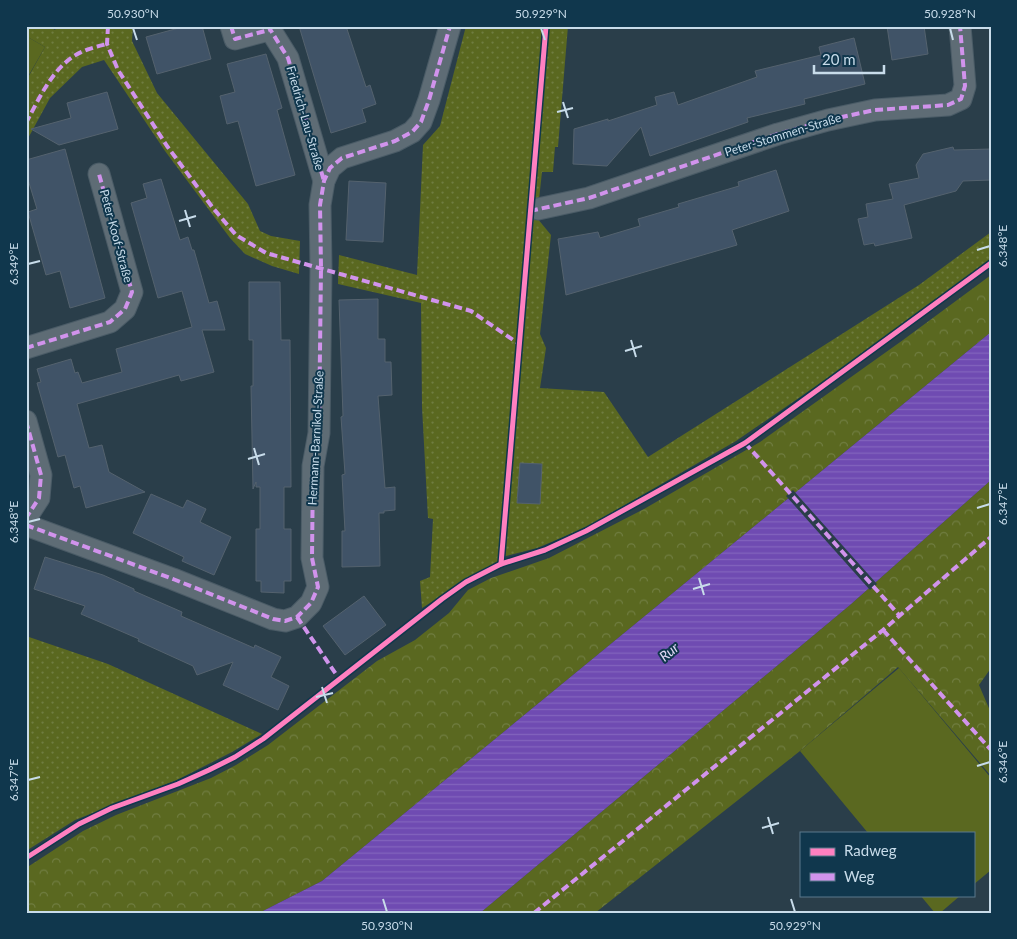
<svg xmlns="http://www.w3.org/2000/svg" width="1017" height="939" font-family="Lato,sans-serif">
<style>
.green{fill:url(#green-dots)}
.forest{fill:url(#forest-crowns)}
.pitch{fill:#5a6820}
.water{fill:url(#water-rules)}
.pier{fill:#2a3e4a}
.building{fill:#405367;stroke:#54626e}
.lines{fill:none;stroke-linecap:round;stroke-linejoin:round}
.minor-casing{stroke:#4a5b66;stroke-width:23}
.minor{stroke:#5e6c75;stroke-width:21}
.quiet{stroke:#d193ec;stroke-width:4;stroke-dasharray:8 4;stroke-linecap:butt}
.cycleway-casing{stroke:#10374d;stroke-width:8}
.cycleway{stroke:#ff80c0;stroke-width:5}
.ticks{fill:none;stroke:#c8dcea;stroke-width:2}
.labels{text-anchor:middle;stroke-width:4;stroke-linejoin:round;paint-order:stroke}
.street-label{font-size:12px;fill:#c8dcea;stroke:#10374d}
.water-label{font-size:14px;font-style:italic;fill:#e2daf7;stroke:#10374d}
.neatline{fill:none;stroke:#c8dcea;stroke-width:2}
.ticks-label{font-size:12px;text-anchor:middle;fill:#c8dcea}
</style>
<defs>
<pattern id="green-dots" width="8" height="8" patternUnits="userSpaceOnUse" patternTransform="scale(1.25)"><rect width="8" height="8" fill="#5a6820"/><path d="M2 2h.1M6 6h.1" fill="none" stroke="#707d41" stroke-width="1.8" stroke-linecap="round"/></pattern>
<pattern id="forest-crowns" width="20" height="18" patternUnits="userSpaceOnUse" patternTransform="scale(1.25)"><rect width="20" height="18" fill="#5a6820"/><path d="M2 6a3 3 0 1 1 6 0M12 15a3 3 0 1 1 6 0" fill="none" stroke="#707d41"/></pattern>
<pattern id="water-rules" width="6" height="5" patternUnits="userSpaceOnUse" patternTransform="scale(1.25)"><rect width="6" height="5" fill="#6f4bb2"/><path d="M0 2.5h6" fill="none" stroke="#8264bd"/></pattern>
</defs>
<rect width="100%" height="100%" fill="#2a3e4a"/>
<g class="green">
<polygon points="26,26 49,26 55,30 57,26 133,26 132,41 157,93 248,204 260,231 271,236 300,241 299,274 272,266 245,254 230,238 165,151 104,60 82,67 50,98 26,142 26,81 45,47 26,36"/>
<polygon points="466,26 568,26 558,147 555,147 553,172 542,172 537,218 551,235 540,334 546,348 540,388 604,392 648,457 919,285 991,232 991,260 886,338 736,441 585,528 537,548 506,556 422,608 420,581 430,577 433,519 428,518 422,407 421,303 338,284 339,255 417,275 423,145 440,126"/>
<polygon points="26,636 108,664 262,734 232,752 177,780 75,820 26,851"/>
</g>
<g class="forest">
<polygon points="991,275 991,332 322,881 259,913 26,913 26,868 83,831 116,815 211,778 236,765 268,745 377,661 415,640 449,613 468,590 491,578 549,558 644,509 760,442 903,340"/>
<polygon points="991,480 991,668 979,685 991,713 991,776 898,667 800,751 595,913 480,913 850,605"/>
</g>
<g class="pitch">
<polygon points="26,36 45,47 26,80"/>
<polygon points="899,668 991,778 991,870 973,885 973,833 868,833 800,751"/>
<polygon points="920,895 961,895 940,913 935,913"/>
</g>
<polygon class="water" points="991,332 991,480 850,605 480,913 259,913 322,881"/>
<polygon class="pier" points="793,490 877,584 870,590 786,496"/>
<g class="building">
<polygon points="186,26 202,26 211,59 157,74 146,37"/>
<polygon points="299,26 346,26 366,87 370,85 376,104 362,109 366,122 331,133"/>
<polygon points="887,26 924,26 928,54 892,60"/>
<polygon points="854,38 865,84 804,99 805,104 747,118 748,122 650,156 641,127 607,166 573,164 574,129 608,119 608,121 657,105 655,97 674,92 678,105 757,77 755,71 821,55 819,47"/>
<polygon points="266,54 282,108 277,110 295,175 256,186 238,121 227,124 220,96 235,92 227,64"/>
<polygon points="107,92 118,129 59,145 31,129 71,118 67,103"/>
<polygon points="953,147 954,150 991,149 991,180 963,181 956,191 904,205 912,238 875,246 874,243 864,245 858,219 868,217 866,204 893,199 889,184 919,178 916,165 923,154"/>
<polygon points="65,149 105,298 70,308 60,271 46,275 28,212 37,209 26,173 26,160"/>
<polygon points="776,170 789,211 732,230 737,245 566,295 558,239 598,232 600,238 640,226 638,219 679,207 678,204 739,186 738,182"/>
<polygon points="161,179 180,240 188,237 192,250 194,250 209,303 217,301 225,330 202,330 214,372 181,381 179,375 77,404 89,448 102,445 109,472 145,492 86,508 80,486 74,488 65,455 58,457 37,383 41,382 37,369 71,359 75,373 78,372 82,383 122,372 116,349 192,327 182,291 158,298 131,203 147,198 143,184"/>
<polygon points="349,181 386,183 383,242 346,240"/>
<polygon points="249,282 280,282 281,340 290,340 291,487 284,487 284,529 291,529 291,581 284,581 284,593 261,592 261,581 256,581 256,529 260,529 260,487 256,487 256,482 253,489 251,386 253,386 253,340 249,340"/>
<polygon points="378,299 378,339 385,339 385,362 391,362 392,395 378,396 385,488 395,487 395,510 384,511 384,513 379,513 380,566 342,567 342,531 345,531 342,475 345,474 341,417 343,416 339,300"/>
<polygon points="520,463 542,464 540,504 517,503"/>
<polygon points="151,494 183,508 187,500 206,509 200,522 231,537 214,575 182,561 184,557 133,533"/>
<polygon points="45,557 103,575 134,589 134,591 182,612 181,616 254,648 255,645 281,657 271,677 289,686 278,710 223,685 233,662 197,675 193,666 138,641 139,639 81,614 85,606 34,589"/>
<polygon points="364,596 386,625 345,655 323,626"/>
</g>
<g class="lines">
<g class="minor-casing">
<g id="minor">
<polyline points="231,26 235,39 269,30"/>
<polyline points="268,26 288,58 324,181"/>
<polyline points="538,209 589,198 778,134 828,120 875,110 948,105 961,99 965,86 960,26"/>
<polyline points="26,348 110,322 125,309 132,292 99,174"/>
<polyline points="26,421 41,475 39,498 26,518"/>
<polyline points="26,525 173,579 273,619 285,621 297,617 311,603 318,587 312,558 313,466 319,433 321,268 320,205 324,181 330,168 342,158 395,141 412,132 421,122 429,100 450,26"/>
</g>
</g>
<use href="#minor" class="minor"/>
<g class="quiet">
<polyline points="108,26 107,44 118,70 167,146 213,208 236,235 266,253 471,311 519,344"/>
<polyline points="231,26 235,39 269,30"/>
<polyline points="268,26 288,58 324,181"/>
<path d="M26 123C40 97 55 62 84 51 91 48 99 46 107 44"/>
<polyline points="530,211 589,198 778,134 828,120 875,110 948,105 961,99 965,86 960,26"/>
<polyline points="26,348 110,322 125,309 132,292 99,174"/>
<polyline points="26,421 41,475 39,498 26,518"/>
<polyline points="745,443 899,615"/>
<polyline points="26,525 173,579 273,619 285,621 297,617 311,603 318,587 312,558 313,466 319,433 321,268 320,205 324,181 330,168 342,158 395,141 412,132 421,122 429,100 450,26"/>
<polyline points="297,617 340,680"/>
<polyline points="883,630 991,750"/>
<polyline points="534,913 883,630 991,537"/>
</g>
<g class="cycleway-casing">
<g id="cycleway">
<polyline points="501,564 546,26"/>
<polyline points="26,858 79,824 112,808 178,784 209,770 235,757 263,739 442,599 466,582 501,564 545,550 586,531 745,443 991,263"/>
</g>
</g>
<use href="#cycleway" class="cycleway"/>
</g>
<path class="ticks" d="M133 28 137 40M541 28 545 40M950 28 953 40M563 102 568 118M557 112 573 108M185 210 190 227M179 221 196 216M977 250 990 246M28 264 40 261M631 340 636 357M625 351 642 346M254 448 259 465M248 459 265 454M977 508 990 504M28 522 40 519M699 578 704 595M693 589 710 584M322 687 327 703M316 697 333 693M977 766 990 762M28 780 40 777M768 817 773 834M762 828 779 823M383 899 387 912M791 899 795 912"/>
<g class="labels">
<g class="street-label">
<text transform="translate(305 118) rotate(74)" y="4">Friedrich-Lau-Straße</text>
<text transform="translate(783 135) rotate(-17)" y="4">Peter-Stommen-Straße</text>
<text transform="translate(116 236) rotate(75)" y="4">Peter-Koof-Straße</text>
<text transform="translate(316 438) rotate(-87)" y="4">Hermann-Barnikol-Straße</text>
</g>
<g class="water-label">
<text transform="translate(669 652) rotate(-40)" y="5">Rur</text>
</g>
</g>
<rect width="1017" height="939" fill="none" stroke="#10374d" stroke-width="55"/>
<rect x="800" y="832" width="175" height="65" fill="#10374d" stroke="#5a798c"/>
<rect x="810" y="848" width="25" height="8" fill="#ff80c0" stroke="#5a798c"/>
<text x="844" y="856" font-size="15" fill="#c8dcea">Radweg</text>
<rect x="810" y="873" width="25" height="8" fill="#d193ec" stroke="#5a798c"/>
<text x="844" y="882" font-size="15" fill="#c8dcea">Weg</text>
<path d="M814 65v8h70v-8" fill="none" stroke="#c8dcea" stroke-width="2.5"/>
<text x="822" y="65" font-size="15" fill="#c8dcea" stroke="#10374d" stroke-width="4" paint-order="stroke">20 m</text>
<rect x="28" y="28" width="962" height="884" class="neatline"/>
<g class="ticks-label">
<text x="133" y="18">50.930°N</text>
<text x="541" y="18">50.929°N</text>
<text x="950" y="18">50.928°N</text>
<text transform="translate(1003 246) rotate(-90)" y="4">6.348°E</text>
<text transform="translate(14 264) rotate(-90)" y="4">6.349°E</text>
<text transform="translate(1003 504) rotate(-90)" y="4">6.347°E</text>
<text transform="translate(14 522) rotate(-90)" y="4">6.348°E</text>
<text transform="translate(1003 762) rotate(-90)" y="4">6.346°E</text>
<text transform="translate(14 780) rotate(-90)" y="4">6.347°E</text>
<text x="387" y="930">50.930°N</text>
<text x="795" y="930">50.929°N</text>
</g>
</svg>
